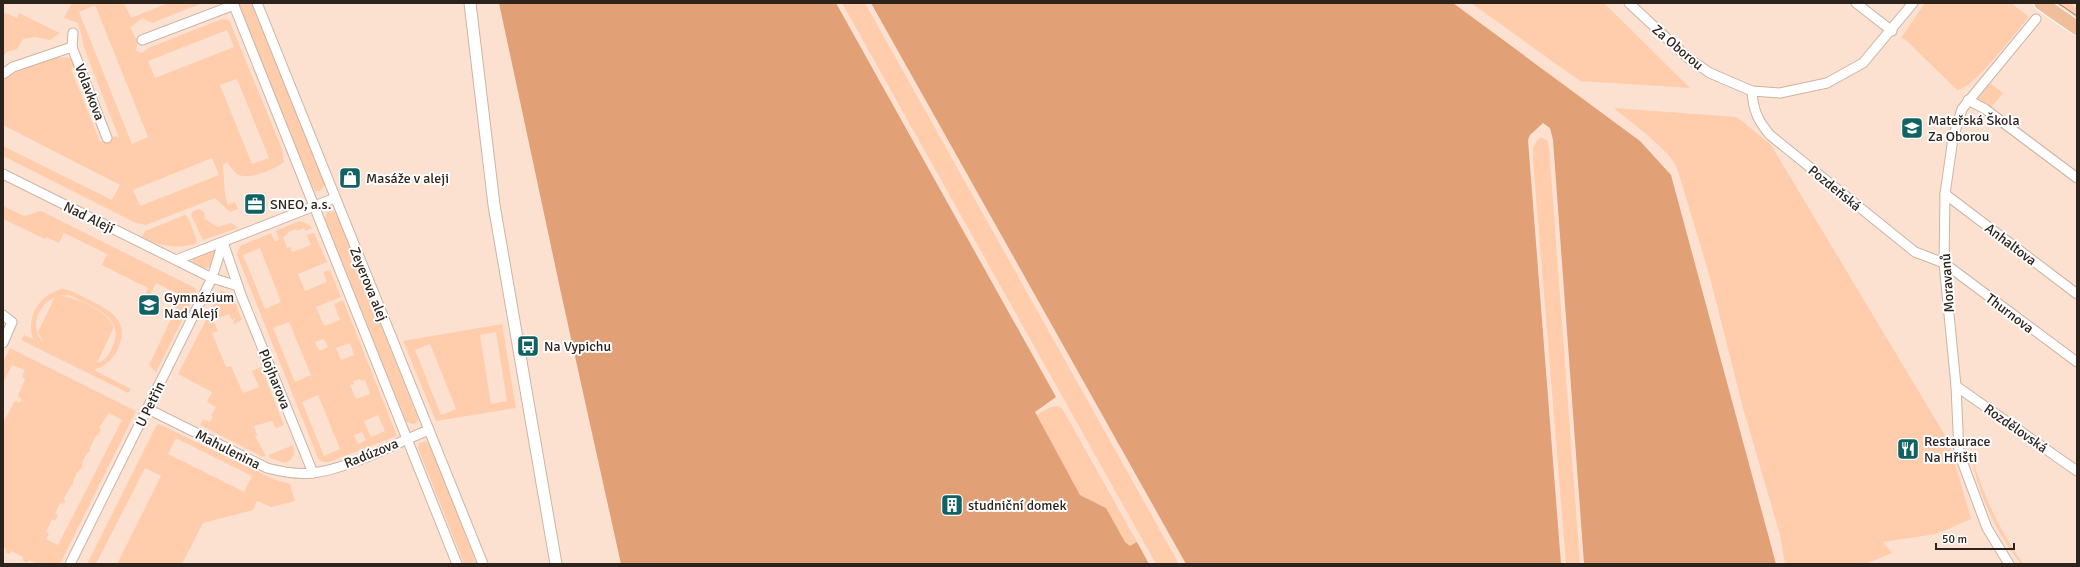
<svg xmlns="http://www.w3.org/2000/svg" width="2080" height="567" font-family="Signika,sans-serif">
<style>
.green{fill:#ffccac;fill-rule:evenodd}
.forest{fill:#e1a076}
.lines{fill:none;stroke-linecap:round;stroke-linejoin:round}
.minor-casing{stroke:#cdb3a3;stroke-width:11}
.tertiary-casing{stroke:#cdb3a3;stroke-width:13}
.primary-casing{stroke:#fff;stroke-width:16}
.minor{stroke:#fff;stroke-width:9}
.tertiary{stroke:#fff;stroke-width:11}
.primary{stroke:#f1be9b;stroke-width:14}
.tram{stroke:#948176;stroke-width:1}
.labels{text-anchor:middle;stroke-width:4;stroke-linejoin:round;paint-order:stroke}
.street-label{font-size:14px;fill:#2d231d;stroke:#fff}
.poi-label{font-size:14px;fill:#2d231d;stroke:#fff;text-anchor:start}
</style>
<rect width="100%" height="100%" fill="#fce1d1"/>
<g class="green">
<path d="M72 3H124L131 18 168 3H202L152 23 142 18 130 28 138 41 136 51 142 53 148 48 222 19 229 20 282 149 284 162C276 169 247 181 237 174 233 171 230 166 227 162L223 165 225 195 228 205 235 202 238 209 230 212 215 198 146 225 136 223 3 156V146L112 200 120 185 3 125V80C14 71 72 44 77 65L71 69 100 142 116 136 119 138 85 50 78 23 64 18ZM95 5 148 137 132 144 79 12ZM227 30 234 47 155 78 148 61ZM237 79 269 158 252 164 220 85ZM212 158 219 175 140 206 133 190Z"/>
<polygon points="238,3 252,3 325,185 320,191 315,191 313,188"/>
<polygon points="842,3 865,3 1179,564 1156,564"/>
<polygon points="1471,3 1604,3 1690,88 1580,81"/>
<path d="M1925 3H2011L2029 17C2015 32 1975 88 1957 90L1906 40 1901 38Z"/>
<polygon points="2055,3 2070,3 2077,9 2077,18"/>
<polygon points="3,12 17,18 19,13 60,33 50,40 35,37 23,39 17,49 7,52 3,56"/>
<polygon points="1987,81 2003,93 1989,110 1978,100 1976,96"/>
<path d="M1614 108 1737 117 1771 145 1949 442 1971 519 1936 534 1883 542 1892 553 1866 564H1785L1780 535 1743 408 1709 274 1677 168C1669 149 1630 122 1614 108Z"/>
<polygon points="1540,137 1547,140 1549,148 1580,564 1566,564 1533,160 1533,147"/>
<polygon points="3,206 24,216 41,211 195,288 196,293 156,372 149,365 182,296 156,283 150,295 146,293 148,288 102,265 107,254 64,233 59,243 46,237 45,239 3,219"/>
<polygon points="199,209 204,212 205,219 218,227 231,223 238,228 203,240 191,215 193,211"/>
<polygon points="333,211 337,214 418,418 417,422 414,424 406,422 325,219 327,212"/>
<path d="M185 215 188 218 197 240 195 244C177 249 158 246 142 237L145 231Z"/>
<path d="M299 221 308 224 312 228 306 231 304 228 297 231 296 229 288 232V234L283 237 287 248 290 247 292 252 311 245 307 235 314 233 327 262 298 274 305 291 327 282 323 272 330 270 341 297 316 307 324 326 340 320 334 304 343 300 397 436 329 462H322L318 458 237 255 240 246 271 233 275 242 279 240 276 231ZM260 248 281 302 265 309 243 255ZM289 322 311 375 295 382 273 328ZM324 339 328 347 319 351 315 342ZM350 343 354 355 341 360 336 348ZM360 379 361 381 365 380 370 394 356 399 350 385 354 384 353 381ZM318 395 340 449 324 456 302 402ZM378 415 385 431 371 437 364 421ZM362 432 366 440 358 444 354 435Z"/>
<polygon points="215,251 217,253 211,267 205,268 192,262 193,258"/>
<path d="M62 289C72 290 81 296 90 300 113 312 131 322 117 351 111 361 105 366 94 370L131 389 128 393 21 340 24 335 33 339C26 316 39 295 62 289ZM69 295C89 305 127 317 113 346 109 354 106 361 97 363L114 327C108 312 75 296 60 296ZM55 297 38 332 44 343C29 329 37 305 55 297Z"/>
<polygon points="221,291 232,294 242,320 234,324 233,322 236,318 232,320 229,314 213,320 218,331 212,333 226,367 231,366 243,393 259,387 252,371 261,367 284,425 276,428 272,421 254,426 257,435 255,436 266,456 263,457 200,425 203,419 210,422 213,417 211,416 216,407 207,402 212,392 178,374"/>
<path d="M502 324 516 408 436 421 403 341ZM496 332 507 401 491 404 480 335ZM430 344 456 409 441 415 415 350Z"/>
<path d="M10 348 136 411 60 564H37L29 560 27 563 22 560 23 557 12 551 9 554 5 552 6 549 3 547V423L14 402 16 401 19 403 22 400 18 396 25 379 22 377 25 370 12 365 3 383V362ZM109 413 122 420 58 545 46 539 49 534 46 532 52 519 55 521 58 515 55 514 60 503 63 504 65 501 64 498 71 486 73 485C73 479 77 471 82 468 81 462 86 454 90 451V448L96 435 98 436 101 429 99 428Z"/>
<polygon points="1058,406 1062,408 1137,542 1130,546 1125,542 1106,508 1080,495 1036,415 1051,407"/>
<path d="M159 424 273 479 290 484 295 501 271 507 257 501 253 510 203 523 182 564H117L161 476 145 468 96 564H87L156 426ZM176 438 252 476 244 492 168 454Z"/>
<polygon points="425,441 429,443 477,564 464,564 418,448 419,443"/>
<path d="M293 445C295 454 294 459 285 463L270 458 269 455Z"/>
<path d="M1971 453C1982 494 1999 529 2023 564H2021C1996 532 1977 493 1971 453Z"/>
</g>
<g class="forest">
<polygon points="499,3 836,3 1056,397 1035,412 1080,495 1106,508 1125,542 1130,546 1137,542 1149,564 621,564 561,293"/>
<polygon points="871,3 1453,3 1640,141 1671,175 1776,564 1584,564 1553,140 1550,128 1543,123 1530,135 1528,140 1561,564 1186,564"/>
</g>
<g class="lines">
<g class="minor-casing">
<g id="minor">
<polyline points="233,3 457,564"/>
<polyline points="257,3 483,564"/>
<polyline points="1629,3 1688,58 1710,73 1752,91 1780,93 1827,83 1863,63 1913,3"/>
<polyline points="1856,3 1892,31"/>
<polyline points="142,40 234,5"/>
<polyline points="72,47 73,33"/>
<polyline points="3,74 13,67 72,47 107,138"/>
<path d="M1752 91C1753 110 1758 121 1770 135L1915 252 1944 263 2077 362"/>
<polyline points="1968,100 1985,109 2077,178"/>
<polyline points="3,174 212,278 238,286"/>
<polyline points="1945,194 2077,294"/>
<polyline points="223,242 241,295 313,473"/>
<polyline points="176,260 335,198"/>
<polyline points="3,315 12,322 3,343"/>
<polyline points="1956,386 2077,471"/>
<path d="M148 409 267 468C282 472 297 475 313 473 351 468 393 444 429 430"/>
<polyline points="70,564 212,278 223,242"/>
<polyline points="2009,564 1987,528 1959,453 1956,386 1944,263 1945,194 1953,138 1962,109 2036,19"/>
</g>
</g>
<g class="tertiary-casing">
<polyline id="tertiary" points="470,3 494,205 556,564"/>
</g>
<g class="primary-casing">
<polyline id="primary" points="2041,3 2077,28"/>
</g>
<use href="#minor" class="minor"/>
<use href="#tertiary" class="tertiary"/>
<use href="#primary" class="primary"/>
<polyline class="tram" points="2058,3 2077,16"/>
</g>
<defs>
<g id="school-square" transform="scale(1.15)"><rect x="-9" y="-9" width="18" height="18" rx="4" fill="#116262" stroke="#fff"/><path d="M0-5L7-2L0 1L-7-2ZM-4 1L0 2.5L4 1V4Q0 6-4 4Z" fill="#fff"/></g>
<g id="shop-square" transform="scale(1.15)"><rect x="-9" y="-9" width="18" height="18" rx="4" fill="#116262" stroke="#fff"/><path d="M-5-2.5h2.3a2.7 3.5 0 0 1 5.4 0H5L5.5 6h-11ZM-1.5-2.5h3a1.5 2.3 0 0 0-3 0Z" fill="#fff"/></g>
<g id="office-square" transform="scale(1.15)"><rect x="-9" y="-9" width="18" height="18" rx="4" fill="#116262" stroke="#fff"/><path d="M-6-3h4V-5.5h4V-3h4V5H-6ZM-1-4.5V-3h2v-1.5ZM-6 0V1H6V0Z" fill="#fff"/></g>
<g id="bus-square" transform="scale(1.15)"><rect x="-9" y="-9" width="18" height="18" rx="4" fill="#116262" stroke="#fff"/><path d="M-5-6H5V4H4V6H2V4H-2V6H-4V4H-5ZM-3.5-4V0h7V-4ZM-3.5 1.2v1.5H-2V1.2ZM2 1.2v1.5H3.5V1.2Z" fill="#fff"/></g>
<g id="restaurant-square" transform="scale(1.15)"><rect x="-9" y="-9" width="18" height="18" rx="4" fill="#116262" stroke="#fff"/><path d="M-5-6h1v4h1v-4h1v4h1v-4h1v5L-1.5 .5V6h-2V.5L-5-1ZM5-6V6H3V1.5H1.5Q1.5-4 5-6Z" fill="#fff"/></g>
<g id="building-square" transform="scale(1.15)"><rect x="-9" y="-9" width="18" height="18" rx="4" fill="#116262" stroke="#fff"/><path d="M-4-6H4V6H1V3H-1V6H-4ZM-2.5-4.3h1.7v1.8h-1.7ZM.8-4.3h1.7v1.8H.8ZM-2.5-1h1.7V.8h-1.7ZM.8-1h1.7V.8H.8Z" fill="#fff"/></g>
</defs>
<g fill-rule="evenodd">
<use href="#school-square" x="1912" y="128"/>
<use href="#shop-square" x="350" y="178"/>
<use href="#office-square" x="255" y="204"/>
<use href="#school-square" x="149" y="305"/>
<use href="#bus-square" x="528" y="346"/>
<use href="#restaurant-square" x="1908" y="449"/>
<use href="#building-square" x="952" y="505"/>
</g>
<g class="labels">
<g class="street-label">
<text transform="translate(1678 47) rotate(40)" y="5">Za Oborou</text>
<text transform="translate(90 92) rotate(69)" y="5">Volavkova</text>
<text transform="translate(1835 188) rotate(39)" y="5">Pozdeňská</text>
<text transform="translate(89 217) rotate(26)" y="5">Nad Alejí</text>
<text transform="translate(2011 244) rotate(37)" y="5">Anhaltova</text>
<text transform="translate(1947 283) rotate(-94)" y="5">Moravanů</text>
<text transform="translate(369 284) rotate(68)" y="5">Zeyerova alej</text>
<text transform="translate(2010 313) rotate(37)" y="5">Thurnova</text>
<text transform="translate(275 379) rotate(68)" y="5">Plojharova</text>
<text transform="translate(150 404) rotate(-64)" y="5">U Petřin</text>
<text transform="translate(2016 428) rotate(35)" y="5">Rozdělovská</text>
<text transform="translate(228 449) rotate(27)" y="5">Mahulenina</text>
<text transform="translate(371 453) rotate(-22)" y="5">Radúzova</text>
</g>
<g class="poi-label">
<text x="1928" y="125">Mateřská Škola<tspan x="1928" dy="16">Za Oborou</tspan></text>
<text x="366" y="183">Masáže v aleji</text>
<text x="270" y="209">SNEO, a.s.</text>
<text x="164" y="302">Gymnázium<tspan x="164" dy="16">Nad Alejí</tspan></text>
<text x="544" y="351">Na Vypichu</text>
<text x="1924" y="446">Restaurace<tspan x="1924" dy="16">Na Hřišti</tspan></text>
<text x="968" y="510">studniční domek</text>
</g>
</g>
<rect width="2080" height="567" fill="none" stroke="#2d231d" stroke-width="8"/>
<path d="M1936 543v6h78v-6" fill="none" stroke="#2d231d" stroke-width="2"/>
<text x="1942" y="543" font-size="12" fill="#2d231d" stroke="#ffffff" stroke-width="3" paint-order="stroke">50 m</text>
</svg>
